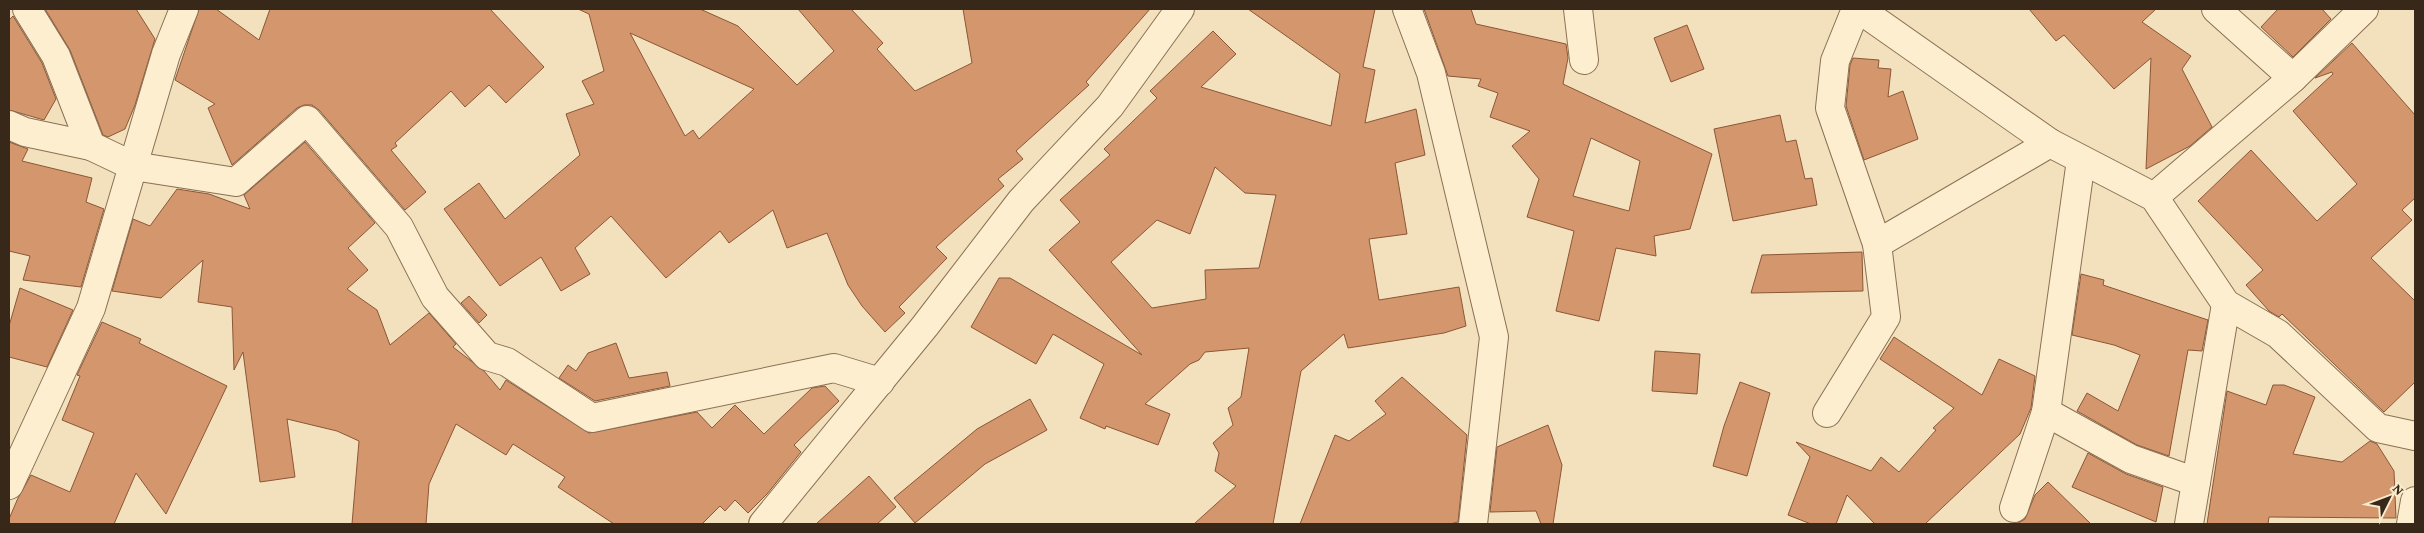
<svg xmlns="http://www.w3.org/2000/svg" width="2424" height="533" font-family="'Crimson Pro',serif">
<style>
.building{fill:#d4966d;stroke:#8c5737;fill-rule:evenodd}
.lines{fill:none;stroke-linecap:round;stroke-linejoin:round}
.minor-casing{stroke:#8b7054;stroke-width:30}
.minor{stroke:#fceecf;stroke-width:28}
</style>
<rect width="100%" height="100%" fill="#f2e1bc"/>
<g class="building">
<polygon points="45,9 136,9 155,39 135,105 125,129 108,137 103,135 70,50"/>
<polygon points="199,9 216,9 259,40 270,9 490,9 544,67 506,103 489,85 465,107 451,91 395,143 397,146 391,150 426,192 405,210 319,110 312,105 304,105 297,108 232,165 208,108 215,104 175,80"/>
<path d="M578 9H700L738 26 797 85 834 51 798 9H851L883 43 877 49 915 91 972 63 963 9H1150L1086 82 1089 85 1016 151 1023 159 998 179 1004 186 936 247 947 258 899 307 905 313 885 332 862 306 848 285 827 233 787 248 773 210 729 243 720 231 666 278 611 216 575 248 590 274 561 291 541 257 500 286 444 209 479 183 505 219 580 155 566 114 594 104 582 81 604 71 589 14ZM630 33 754 89 699 139 693 130 685 136Z"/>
<path d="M1248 9H1375L1363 67 1375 70 1365 123 1416 109 1425 155 1395 163 1407 234 1369 239 1379 300 1459 287 1466 326 1444 333 1348 348 1344 334 1301 371 1273 524H1194L1236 486 1215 471 1219 453 1213 443 1233 425 1228 408 1241 397 1249 348 1205 352 1199 360 1190 364 1145 404 1170 414 1158 445 1106 426 1105 429 1080 418 1104 364 1053 334 1036 364 971 327 999 278H1010L1142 355 1049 250 1080 222 1060 200 1110 155 1104 149 1157 98 1150 91 1213 31 1236 54 1201 87 1331 126 1340 74ZM1215 167 1245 193 1276 195 1259 268 1205 270 1206 299 1152 308 1111 262 1157 220 1190 234Z"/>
<path d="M1424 9H1471L1476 24 1566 44 1568 58 1563 84 1712 154 1690 229 1654 236 1656 256 1616 248 1599 321 1556 311 1574 231 1527 217 1539 179 1512 146 1530 131 1490 117 1498 93 1478 86 1481 79 1448 76ZM1591 138 1640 161 1629 211 1573 196Z"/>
<polygon points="2029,9 2156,9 2142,22 2191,56 2182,69 2212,127 2190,146 2146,169 2151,58 2114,89 2064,35 2056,41"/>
<polygon points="2278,9 2322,9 2331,19 2293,57 2261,27"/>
<polygon points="13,16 42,63 56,99 44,120 9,110 9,20"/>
<polygon points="1687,25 1704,69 1671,82 1654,38"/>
<polygon points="2352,43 2415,115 2415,198 2402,210 2412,220 2371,258 2415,301 2415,382 2384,412 2282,314 2279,317 2269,311 2246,285 2263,270 2198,201 2251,150 2317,221 2357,184 2293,111 2333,74 2332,72 2315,78"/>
<polygon points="1853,58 1879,60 1878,68 1891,69 1888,97 1903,91 1918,139 1864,160 1846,106 1850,65"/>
<polygon points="1780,115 1786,142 1796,140 1805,179 1812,178 1817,205 1733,221 1714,129"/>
<polygon points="9,142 28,149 22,161 92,178 86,202 104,209 81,287 23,280 30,256 9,251"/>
<polygon points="305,142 375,223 348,248 368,270 347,289 377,310 390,345 429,313 456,344 453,347 484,371 500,390 506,380 589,433 697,412 712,428 735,405 764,434 812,388 825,386 839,401 794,445 801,452 767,494 748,513 735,500 725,511 720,506 702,524 614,524 558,487 565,477 513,444 506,455 456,424 429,484 426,524 352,524 359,441 337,431 287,419 295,477 260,482 243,352 234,370 232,307 198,302 203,260 161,298 112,291 133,219 150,226 177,189 209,194 250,209 244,195"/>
<polygon points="1862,252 1863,291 1751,293 1762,255"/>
<polygon points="2081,274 2104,280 2103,285 2208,320 2202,351 2188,350 2169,456 2137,445 2077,411 2087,393 2118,411 2140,355 2114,345 2072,335"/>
<polygon points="20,288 73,310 47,367 9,357 9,326"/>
<polygon points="469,296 487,315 479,323 461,303"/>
<polygon points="102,322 141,339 139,343 227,386 166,514 136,473 114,524 9,524 9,519 18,498 31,475 70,492 94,433 62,420 80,376 77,375"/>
<polygon points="1894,337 1982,395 1999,359 2035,376 2031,408 2020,434 1925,524 1875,524 1847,495 1836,524 1811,524 1788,515 1810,457 1796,442 1871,471 1881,457 1899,472 1936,430 1933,428 1954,408 1880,359"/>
<polygon points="616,343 629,378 667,372 670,386 595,401 559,378 568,365 576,371 588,353"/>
<polygon points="1655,351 1700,354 1697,394 1652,391"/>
<polygon points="1402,377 1467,435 1458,522 1450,524 1300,524 1335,435 1349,441 1386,414 1375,401"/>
<polygon points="1740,382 1770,393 1747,476 1713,466 1724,426"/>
<polygon points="2273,385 2284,385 2315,397 2293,454 2342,462 2370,441 2377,444 2394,471 2396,518 2269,517 2268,524 2207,524 2227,391 2266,405"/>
<polygon points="1030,399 1047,430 985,464 915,523 894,498 977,429"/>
<polygon points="1548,425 1562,465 1553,524 1541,524 1536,511 1490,512 1497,447"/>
<polygon points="2088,453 2126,474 2163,487 2156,522 2072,487"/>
<polygon points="869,476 896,507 877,524 816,524"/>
<polygon points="2048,482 2091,524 2007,524 2018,523 2025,519 2035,495"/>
</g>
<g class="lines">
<g class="minor-casing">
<g id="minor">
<polyline points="27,9 56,56 91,146 133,166 236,182 307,120 399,227 435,297 487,356 507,362 592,418 834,368 880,382"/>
<polyline points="1407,9 1431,73 1494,337 1473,524"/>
<polyline points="1578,9 1584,60"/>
<polyline points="1859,9 2050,143 2154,197 2226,304 2278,334 2378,428 2415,436"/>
<polyline points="2216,9 2293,78"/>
<polyline points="9,125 25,132 91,146"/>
<polyline points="2154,197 2293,78 2364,9"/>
<polyline points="1877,244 2050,143"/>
<polyline points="2046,412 2131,459 2196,482"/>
<polyline points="1827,413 1886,317 1877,244 1830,108 1835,61 1856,9"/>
<polyline points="9,485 91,308 166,54 184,9"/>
<polyline points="2014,508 2046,412 2081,160"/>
<polyline points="763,524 925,326 1021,201 1110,106 1180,9"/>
<polyline points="2189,524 2226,304"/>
<polyline points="2411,524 2415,501"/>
</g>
</g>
<use href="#minor" class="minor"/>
</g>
<rect width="2424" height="533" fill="none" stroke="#38281a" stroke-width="20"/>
<g transform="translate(2389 498) rotate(48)" stroke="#f9ebcc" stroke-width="4" paint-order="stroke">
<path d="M0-4L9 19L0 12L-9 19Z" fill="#38281a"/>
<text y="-8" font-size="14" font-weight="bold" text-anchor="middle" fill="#38281a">N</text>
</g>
</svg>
